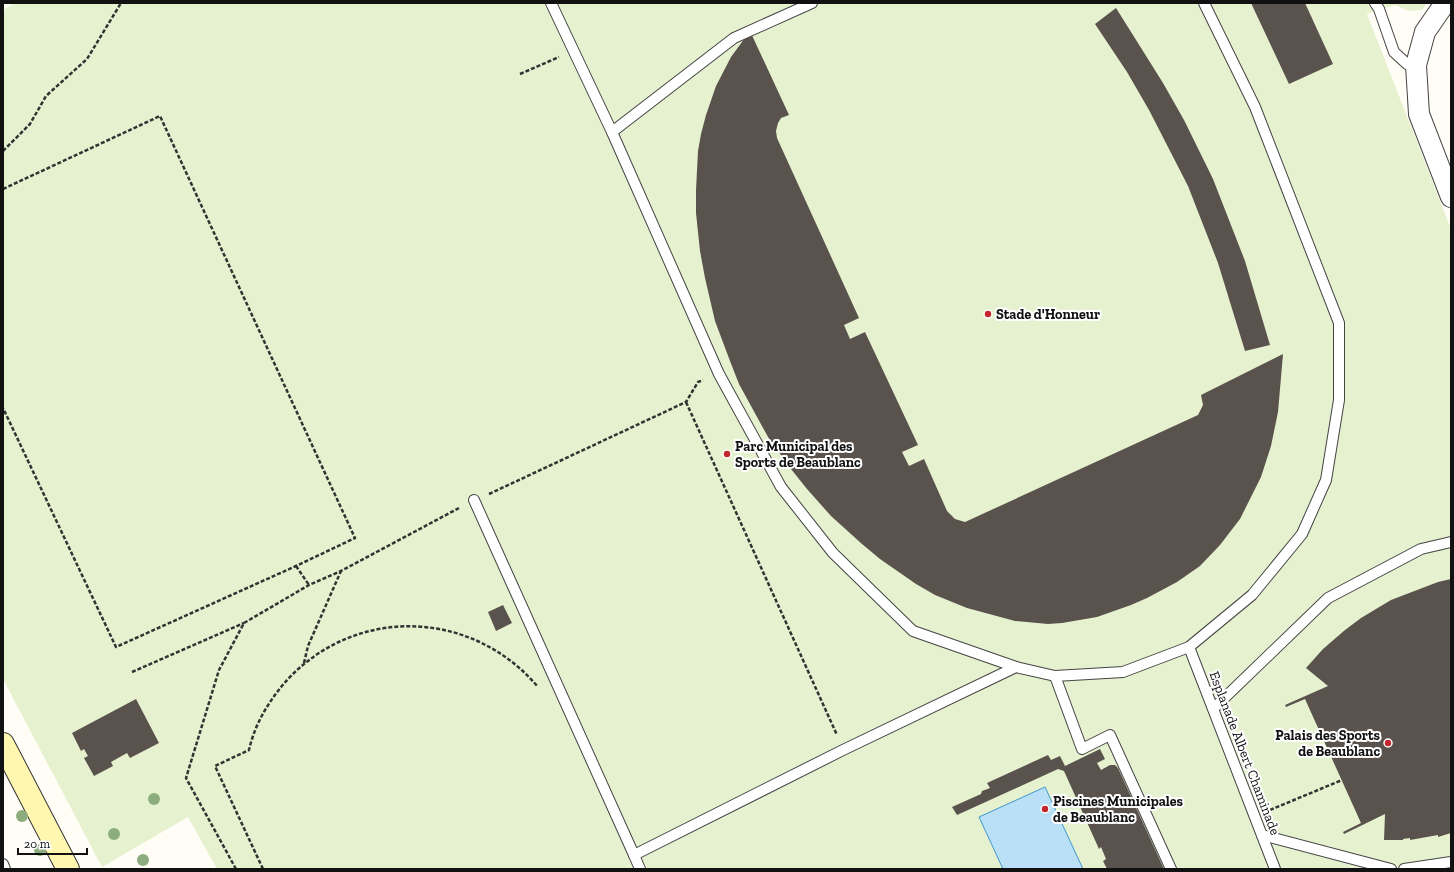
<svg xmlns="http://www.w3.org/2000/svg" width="1454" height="872" font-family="'Zilla Slab',serif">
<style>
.pitch{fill:#e6f2cf}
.water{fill:#b9e0f7;stroke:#3f96cf}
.building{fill:#5a524d}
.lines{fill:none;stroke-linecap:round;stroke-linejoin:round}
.lane-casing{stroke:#444;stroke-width:12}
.street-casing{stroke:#444;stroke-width:22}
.secondary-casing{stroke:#333;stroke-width:24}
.path{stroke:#333;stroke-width:2.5;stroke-dasharray:4 2;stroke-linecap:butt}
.lane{stroke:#fff;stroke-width:10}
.street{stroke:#fff;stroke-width:20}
.secondary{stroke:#fff6b0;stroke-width:22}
.tree{fill:#8dad7f}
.poi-dot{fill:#c4262e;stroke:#fff;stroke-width:1.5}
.labels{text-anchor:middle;stroke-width:4;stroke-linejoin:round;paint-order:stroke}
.poi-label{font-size:14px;font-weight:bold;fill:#111;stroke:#fff;text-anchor:start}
.street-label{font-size:14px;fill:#111;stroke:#fff}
</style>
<rect width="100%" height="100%" fill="#fffdf5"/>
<polygon class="pitch" points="15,3 1427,3 1422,10 1409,11 1395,5 1367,14 1451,229 1451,869 217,869 188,817 102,867 3,679 3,10"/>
<polygon class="water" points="1045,787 1083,869 1003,869 979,817"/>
<g class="building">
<polygon points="1251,3 1305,3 1333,64 1289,84"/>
<polygon points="1116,8 1163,83 1184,120 1213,179 1245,261 1270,345 1245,351 1218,263 1188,186 1149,110 1127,72 1095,24"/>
<polygon points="750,31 789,115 781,118 778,123 776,131 777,138 859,318 844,325 850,339 865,332 918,445 902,452 909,466 924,459 947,511 955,519 965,522 1198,415 1203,405 1201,395 1283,354 1278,412 1271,446 1261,477 1240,519 1220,545 1200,566 1177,582 1147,598 1131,605 1097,617 1062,623 1048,624 1015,621 967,608 935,595 916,584 880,559 862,544 831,516 807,489 791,469 768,437 739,384 730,361 715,321 705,278 700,251 696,213 696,190 698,151 701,134 706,115 716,86 731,57"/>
<polygon points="1451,579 1451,833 1438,837 1438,835 1410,840 1410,838 1403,839 1403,840 1384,840 1385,814 1344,834 1343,832 1361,823 1305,699 1286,707 1285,705 1328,686 1306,668 1323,649 1345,630 1361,618 1391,600 1438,582"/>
<polygon points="503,605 512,623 496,631 488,612"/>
<polygon points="136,699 159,743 130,758 127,753 111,762 113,766 94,776 84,758 88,756 84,749 81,751 72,733"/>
<polygon points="1100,749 1105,759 1097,763 1101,770 1110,765 1115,765 1118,768 1164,869 1107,869 1103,861 1106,859 1101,847 1099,849 1064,771 1058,769 957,815 952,807 981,794 982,791 990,788 987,783 1048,755 1051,760 1060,756 1065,766"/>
</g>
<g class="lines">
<g class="lane-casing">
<g id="lane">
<polyline points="551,3 612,132 719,374 781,487 833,553 913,631 1016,667"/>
<polyline points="1375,3 1379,9 1394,52 1407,64 1416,65"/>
<polyline points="612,132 734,38 812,3"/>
<polyline points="474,500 634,855 843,750 1016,667 1055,676 1123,672 1189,647 1252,595 1302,534 1326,480 1339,400 1339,323 1255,107 1204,3"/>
<polyline points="1189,647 1275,869"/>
<polyline points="1055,676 1082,749 1110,735 1171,869"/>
<polyline points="1214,708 1328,598 1421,549 1451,542"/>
<polyline points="1262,835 1391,869"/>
<polyline points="634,855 640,869"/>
<polyline points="3,864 5,869"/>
<polyline points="1404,869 1451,862"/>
</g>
</g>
<g class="street-casing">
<polyline id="street" points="1445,3 1425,32 1416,65 1419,114 1451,197"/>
</g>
<g class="secondary-casing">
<polyline id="secondary" points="3,744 68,869"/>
</g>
<g class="path">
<polyline points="520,74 559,57"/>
<polyline points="3,151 30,124 46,96 87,59 121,3"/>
<polyline points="3,189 160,116 355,538 296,566 116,647 3,408"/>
<polyline points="686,402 837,735"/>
<polyline points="489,494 686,402 698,382 703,380"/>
<polyline points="296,566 309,585"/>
<polyline points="304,663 308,646 341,571"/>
<polyline points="132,672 244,623"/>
<polyline points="1270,810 1342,780"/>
<polyline points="236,869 186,778 219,670 244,623 309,585 341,571 459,508"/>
<path d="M263 869 215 766 249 750C255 723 270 699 288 679 358 605 473 610 538 687"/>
</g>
<use href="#lane" class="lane"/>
<use href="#street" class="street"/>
<use href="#secondary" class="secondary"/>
</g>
<g class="tree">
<circle cx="154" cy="799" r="6"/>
<circle cx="22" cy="816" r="6"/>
<circle cx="114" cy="834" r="6"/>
<circle cx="40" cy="850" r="6"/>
<circle cx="143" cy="860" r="6"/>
</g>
<g class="poi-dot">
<circle cx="988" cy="314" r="4"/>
<circle cx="727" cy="454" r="4"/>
<circle cx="1388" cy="743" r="4"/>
<circle cx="1045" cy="809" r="4"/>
</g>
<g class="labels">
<g class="poi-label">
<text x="996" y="319">Stade d'Honneur</text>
<text x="735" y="451">Parc Municipal des<tspan x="735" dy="16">Sports de Beaublanc</tspan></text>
<text x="1380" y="740" text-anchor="end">Palais des Sports<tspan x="1380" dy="16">de Beaublanc</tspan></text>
<text x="1053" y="806">Piscines Municipales<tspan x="1053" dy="16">de Beaublanc</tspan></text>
</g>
<g class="street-label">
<text transform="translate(1245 753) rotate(69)" y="5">Esplanade Albert Chaminade</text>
</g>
</g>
<rect width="1454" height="872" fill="none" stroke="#111111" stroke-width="8"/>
<path d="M18 848v6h69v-6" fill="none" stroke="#111111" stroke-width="2"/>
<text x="24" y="848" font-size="12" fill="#111111" stroke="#ffffff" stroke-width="3" paint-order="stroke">20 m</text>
</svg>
